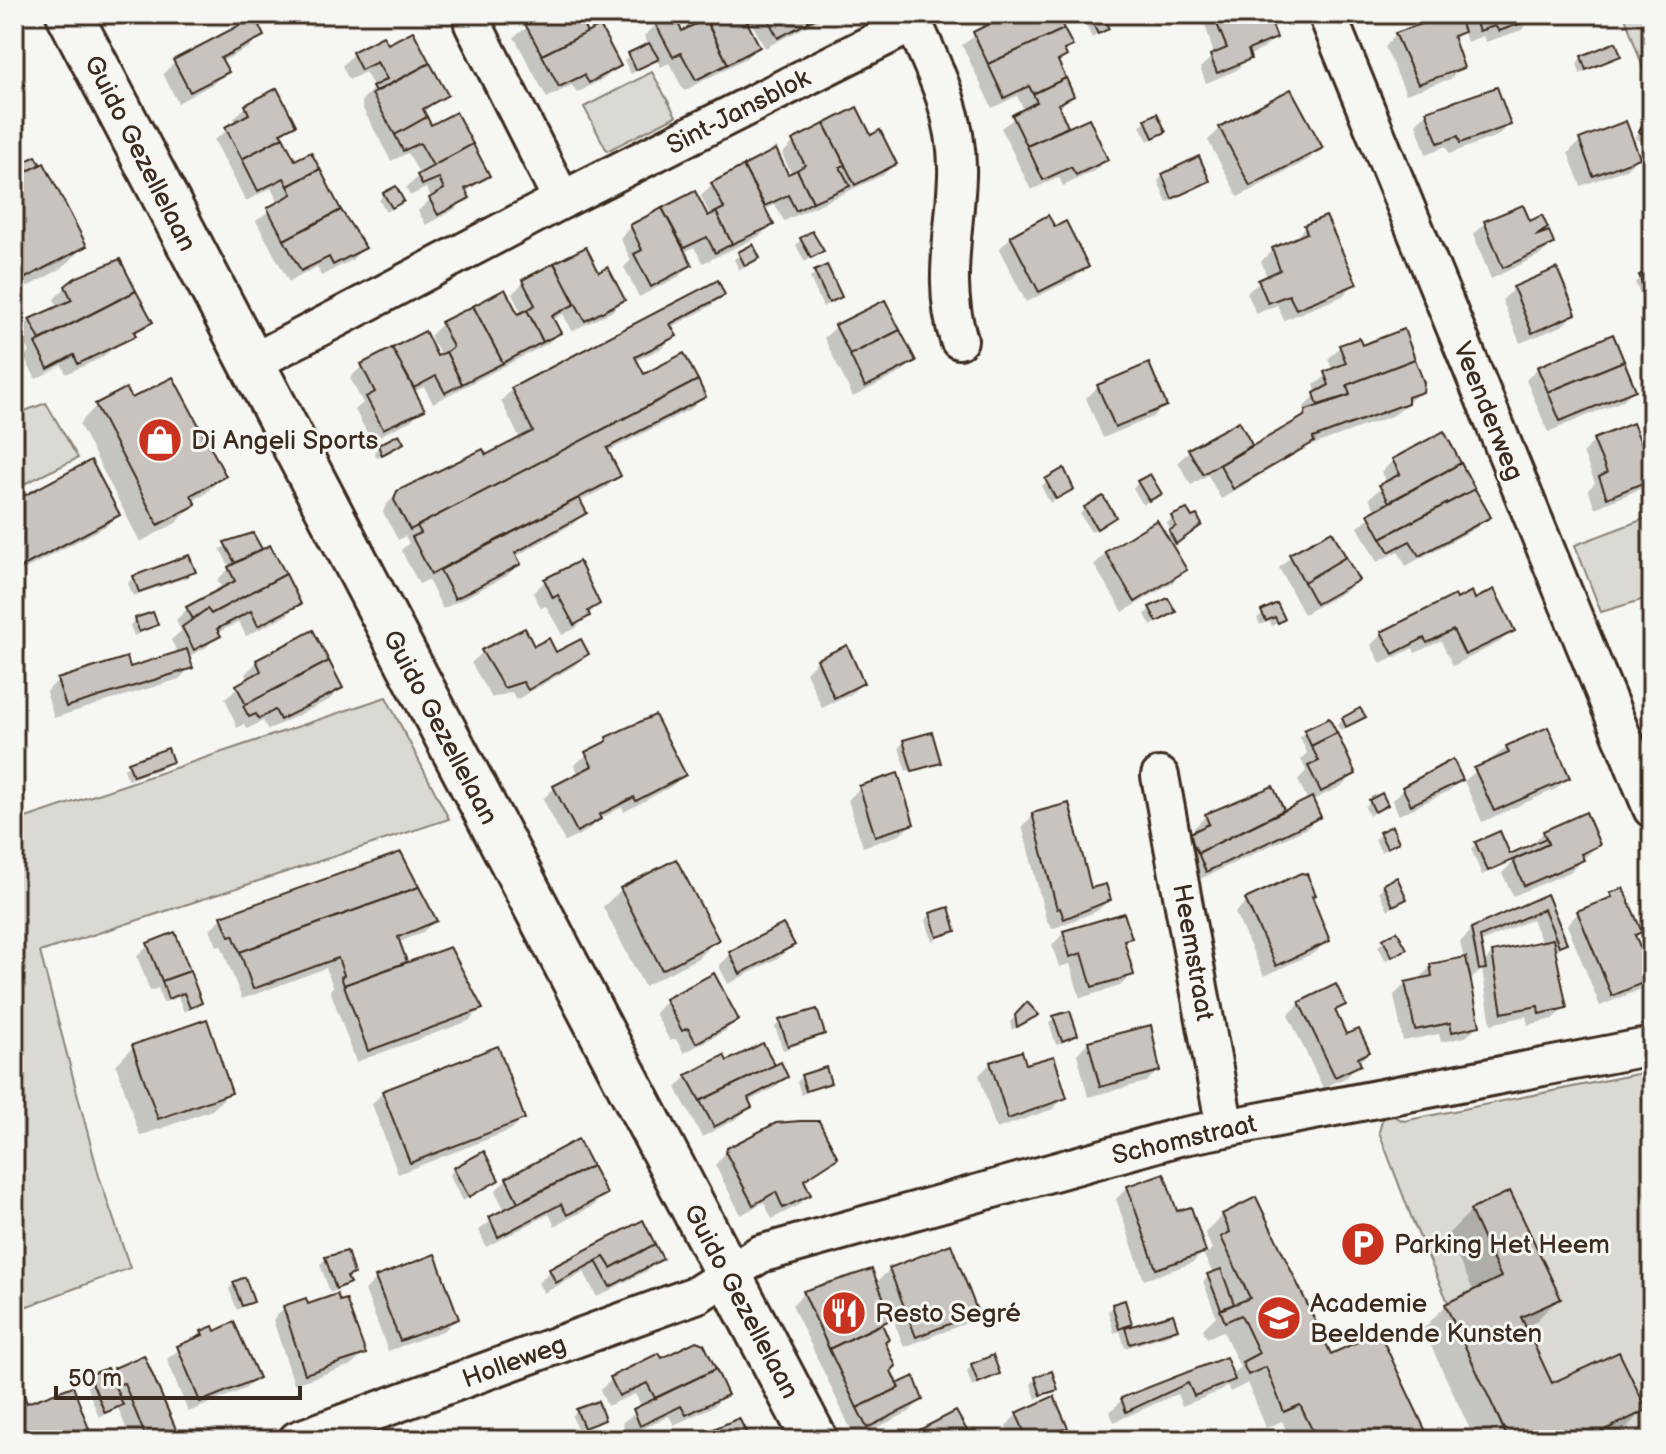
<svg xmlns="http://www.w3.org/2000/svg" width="1666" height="1454" font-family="'Balsamiq Sans',sans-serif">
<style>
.green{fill:#dad9d3;stroke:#8a8278;stroke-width:2}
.shadow{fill:#0003;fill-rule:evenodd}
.building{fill:#c8c3be;stroke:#3b2a1e;stroke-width:2}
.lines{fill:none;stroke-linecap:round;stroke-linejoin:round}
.street-casing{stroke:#3b2a1e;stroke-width:42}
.secondary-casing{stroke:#3b2a1e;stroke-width:50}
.street{stroke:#f6f6f2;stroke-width:36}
.secondary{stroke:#f6f6f2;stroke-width:44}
.labels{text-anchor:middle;stroke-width:6;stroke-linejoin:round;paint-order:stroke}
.street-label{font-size:26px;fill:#3b2a1e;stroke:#f6f6f2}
.poi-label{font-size:26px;fill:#3b2a1e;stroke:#f6f6f2;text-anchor:start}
</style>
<rect width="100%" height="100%" fill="#f6f6f2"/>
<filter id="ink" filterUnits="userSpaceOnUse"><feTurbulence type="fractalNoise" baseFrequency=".0125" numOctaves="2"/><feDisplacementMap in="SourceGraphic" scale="16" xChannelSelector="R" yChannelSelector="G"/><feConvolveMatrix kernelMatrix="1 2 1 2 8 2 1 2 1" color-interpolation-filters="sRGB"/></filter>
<g filter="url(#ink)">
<g class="green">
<polygon points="1624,14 1652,14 1649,85"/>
<polygon points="652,72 676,116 607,151 584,107"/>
<polygon points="46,403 78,458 14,489 14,415"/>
<polygon points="1652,516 1652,597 1601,612 1575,545"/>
<polygon points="386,697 449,819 40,952 99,1176 130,1268 14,1311 14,822"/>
<polygon points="1652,1071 1652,1440 1508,1440 1414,1224 1379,1132 1383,1117 1389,1114 1404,1121"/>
</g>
<g class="shadow">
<polygon points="168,14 191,14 173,23"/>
<polygon points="264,14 279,14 266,20"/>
<polygon points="538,14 575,14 586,36 618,66 606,77 577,93 572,85 547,98 514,37 540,18"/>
<polygon points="694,14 830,14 765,48 752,24 747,26 758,46 746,58 684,91 669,63 661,67 656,59 631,74 624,60 649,45 644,36 656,25 672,16 681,34 692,28 689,20"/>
<polygon points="994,14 1055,14 1070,46 1057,63 1072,96 1058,109 1067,130 1106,160 1094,171 1063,186 1059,177 1031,190 1001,128 1024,111 1022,106 1017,96 992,108 962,45 988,27 986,22"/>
<polygon points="1202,14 1265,14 1275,38 1263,49 1248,56 1237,70 1206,83 1200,68 1214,55"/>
<polygon points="1468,14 1534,14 1522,30 1486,42 1483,36 1467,42 1463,30 1452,41 1461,67 1450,79 1406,94 1385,47 1396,35 1459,23"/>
<polygon points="1092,22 1107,28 1092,38 1087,27"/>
<polygon points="412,34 445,95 422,113 431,128 456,115 488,175 465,193 467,197 455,209 426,225 418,211 432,198 426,188 410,196 406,188 420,175 408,153 391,161 362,107 362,100 374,88 365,72 349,80 342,66 353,54 387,47"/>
<polygon points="262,35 250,47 221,62 226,72 214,83 178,103 163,74 175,62"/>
<polygon points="1618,56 1580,74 1577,63 1582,57"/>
<polygon points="1290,91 1320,148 1308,160 1238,197 1208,140 1220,129"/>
<polygon points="246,107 294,124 280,137 294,163 363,248 352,260 321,276 317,267 289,282 256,221 279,203 271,188 246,201 214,140 237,123 234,118"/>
<polygon points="1652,111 1652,138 1646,144 1635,138"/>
<polygon points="1427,112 1509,124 1497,136 1449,154 1446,146 1426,154 1416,124"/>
<polygon points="1146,121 1164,131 1148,141 1140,126"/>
<polygon points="870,138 895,163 883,175 784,221 775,205 764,210 771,224 760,236 703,263 694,247 683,253 690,265 678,277 639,297 624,267 631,260 620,238 631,226 694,194 707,219 711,217 701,196 713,184 775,152 788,177 792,175 782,154 794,142"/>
<polygon points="1580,141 1638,157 1626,169 1581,186 1568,153"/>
<polygon points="14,168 84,246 61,269 14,294"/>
<polygon points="1163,175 1208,181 1167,203 1158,181"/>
<polygon points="384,194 402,201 386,212 379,200"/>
<polygon points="1485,223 1546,228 1538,235 1552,244 1540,255 1491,279 1473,234"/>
<polygon points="1305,226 1354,284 1343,296 1284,320 1277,305 1256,314 1247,292 1267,277 1261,261 1273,250 1294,241"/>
<polygon points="1054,230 1086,266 1075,278 1026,302 999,249 1011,237"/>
<polygon points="801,240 821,251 805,262 796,245"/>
<polygon points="752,247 758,257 739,270 734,259"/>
<polygon points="586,250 599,275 623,300 611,312 572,331 563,314 552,320 559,332 547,344 433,403 424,387 413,392 422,410 410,421 371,440 355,410 363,403 350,378 362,366 424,334 436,358 441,356 430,336 442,324 522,314 512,294 524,282"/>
<polygon points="119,261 150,322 99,359 66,374 62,365 36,379 24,357 29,352 18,332 30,320 58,308 54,299 66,287"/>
<polygon points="1652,272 1652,295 1642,299 1635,282"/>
<polygon points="816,273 839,296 823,307 810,278"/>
<polygon points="1514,289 1574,314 1562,326 1520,343 1502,300"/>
<polygon points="723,295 711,306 670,328 674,336 662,348 635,361 643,377 703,397 692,408 607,452 618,475 607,487 579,502 584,513 573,524 515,557 518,564 507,576 443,609 428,580 419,584 401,550 409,543 405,536 398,540 383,512 386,505 398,493 520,439 501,401 512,389"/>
<polygon points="884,303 914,361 902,372 853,397 824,338 836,327"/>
<polygon points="1340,347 1361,347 1421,391 1394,415 1307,447 1221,499 1208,475 1191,485 1178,462 1190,450 1238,424 1252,448 1306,414 1304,407 1317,394 1314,385 1333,371 1328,359"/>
<polygon points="1538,368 1634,390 1622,401 1548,432 1526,380"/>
<polygon points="1098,387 1164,405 1153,417 1103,438 1086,398"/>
<polygon points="131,401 223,476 205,494 192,501 194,505 176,523 140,542 79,424 96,406"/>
<polygon points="1443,434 1488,516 1476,528 1406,566 1398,551 1377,562 1358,527 1376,512 1369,498 1387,483 1382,472 1393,460"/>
<polygon points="1594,441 1652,449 1652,484 1595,508 1588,490 1595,483 1583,453"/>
<polygon points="401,443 377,458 374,452 379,447"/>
<polygon points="1063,471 1071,488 1050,503 1041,486"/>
<polygon points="1138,483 1159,493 1143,505 1133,488"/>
<polygon points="14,503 117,515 106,526 14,575"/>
<polygon points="1085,509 1114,517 1091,532 1080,514"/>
<polygon points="1173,518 1194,530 1171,547 1184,570 1173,582 1123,612 1094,565 1106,553 1165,538 1171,532 1167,523"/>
<polygon points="252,535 298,603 287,615 246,636 239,622 217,633 207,647 188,657 191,667 179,679 54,718 46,692 58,680 129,670 178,654 171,640 181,631 176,620 187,609 223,590 217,580 230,568 220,549"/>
<polygon points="1291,556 1356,579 1345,591 1304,614 1279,568"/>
<polygon points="578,564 598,604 576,628 562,635 546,606 541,608 533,593 545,581"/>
<polygon points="194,571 188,577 133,596 128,583 134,577"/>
<polygon points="1456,601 1474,602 1512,630 1500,642 1453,666 1441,641 1415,653 1413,648 1381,664 1371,645 1383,633"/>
<polygon points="1277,605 1283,618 1272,626 1270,621 1260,625 1257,618"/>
<polygon points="1150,609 1173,612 1151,626 1145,614"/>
<polygon points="136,620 156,625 134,636 130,625"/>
<polygon points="534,648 556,654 586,654 574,666 516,700 512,692 492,698 471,663 483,652"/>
<polygon points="818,660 862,683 850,695 822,708 806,672"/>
<polygon points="257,662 341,688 329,700 268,730 263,721 247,729 244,724 237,728 225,698 248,680 245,674"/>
<polygon points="1363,717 1341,731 1337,725 1343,720"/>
<polygon points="1305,732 1354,774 1342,786 1311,801 1319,816 1307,828 1194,882 1189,836 1196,832 1194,828 1206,816 1272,789 1283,813 1308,801 1298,780 1306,771 1301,759 1307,753 1300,737"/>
<polygon points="607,739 684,775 672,786 624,812 622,807 598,820 587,831 565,842 543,799 554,788 579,774 574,765"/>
<polygon points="905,742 938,762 906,771 899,747"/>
<polygon points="1507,747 1568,777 1556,789 1482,822 1464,781"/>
<polygon points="171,762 165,767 128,780 124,769 129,764"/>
<polygon points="1460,780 1449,791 1399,815 1392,800 1403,789"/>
<polygon points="860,788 912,824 900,835 863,847 848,800"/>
<polygon points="1370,802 1385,804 1369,816 1365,807"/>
<polygon points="1034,815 1090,891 1109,900 1097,911 1052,929 1046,919 1022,826"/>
<polygon points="1544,832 1598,845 1570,872 1513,896 1502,873 1515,860 1482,875 1471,849 1476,843 1509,857 1532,844"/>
<polygon points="1381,833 1397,842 1381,852 1375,839"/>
<polygon points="675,862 716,940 698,958 644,986 603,907 621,890"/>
<polygon points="1305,876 1327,940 1316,952 1264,976 1235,913 1247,901"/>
<polygon points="1384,885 1405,899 1388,910 1379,891"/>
<polygon points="1612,895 1640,932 1634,938 1650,978 1639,990 1600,1006 1567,925 1578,913 1604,902"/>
<path d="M1546 896 1564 943 1553 954 1564 1008 1553 1019 1528 1025 1526 1016 1491 1024 1482 970 1469 981 1478 1025 1466 1037 1441 1042 1439 1034 1403 1041 1394 995 1406 983 1419 980 1431 966 1464 959 1460 942 1472 930ZM1532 919 1542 943 1493 953 1483 963 1479 943Z"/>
<polygon points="931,914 954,930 932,941 926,920"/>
<polygon points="222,918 434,921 423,932 398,943 406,964 480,1009 469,1021 356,1062 330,990 333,987 326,968 242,999 221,945 217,946 210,929"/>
<polygon points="1064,933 1129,937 1123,943 1132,974 1120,986 1080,998 1070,964 1059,967 1052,945"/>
<polygon points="1396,934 1405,949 1386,961 1378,946"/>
<polygon points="149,945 199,1003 194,1008 184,1012 178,997 163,1003 158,988 150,991 137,956"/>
<polygon points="792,945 780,957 728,984 719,966 731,954"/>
<polygon points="666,1001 737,1019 725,1031 684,1053 676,1039 670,1041 655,1013"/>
<polygon points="1300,1004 1344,1004 1335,1013 1346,1037 1368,1052 1347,1077 1323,1088 1288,1015"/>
<polygon points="1027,1005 1036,1015 1012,1030 1010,1022"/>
<polygon points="1054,1018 1075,1034 1070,1040 1056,1045 1049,1023"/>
<polygon points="780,1022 823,1033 817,1038 783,1050 775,1027"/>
<polygon points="1088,1042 1158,1071 1146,1082 1088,1097 1077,1054"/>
<polygon points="133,1047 230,1092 212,1110 140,1136 116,1065"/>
<polygon points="991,1063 1025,1067 1065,1097 1053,1109 996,1129 979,1075"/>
<polygon points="726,1064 774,1068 786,1077 774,1088 747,1102 749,1107 738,1118 702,1137 676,1088 687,1076"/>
<polygon points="802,1076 829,1082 801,1095 797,1082"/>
<polygon points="383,1092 523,1118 511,1130 398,1174 372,1104"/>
<polygon points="577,1142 605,1194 593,1206 555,1226 549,1214 486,1247 479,1230 505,1211 495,1191 507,1179"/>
<polygon points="728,1150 835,1157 803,1182 809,1195 797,1206 772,1219 764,1202 741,1215 715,1165"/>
<polygon points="454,1170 497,1179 463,1201 449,1175"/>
<polygon points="1128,1187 1176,1213 1190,1209 1205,1255 1212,1249 1205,1233 1223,1215 1330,1357 1427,1440 1291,1440 1282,1421 1266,1428 1248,1383 1230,1392 1227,1385 1221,1391 1182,1406 1177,1394 1114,1422 1110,1412 1122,1400 1224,1360 1231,1376 1240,1367 1223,1331 1207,1338 1203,1329 1216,1316 1203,1281 1213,1274 1203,1253 1192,1263 1144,1280 1116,1199"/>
<polygon points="1471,1211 1559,1298 1535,1322 1524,1327 1551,1386 1644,1410 1621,1433 1606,1440 1475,1440 1423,1329 1446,1305 1474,1292 1447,1235"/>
<polygon points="642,1223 660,1259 648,1270 597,1297 584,1272 544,1293 538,1283 550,1271"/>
<polygon points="326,1259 352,1274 342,1288 330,1293 320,1264"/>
<polygon points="890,1269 976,1312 964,1324 904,1347 892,1316 881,1327 888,1371 896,1387 921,1400 909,1412 855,1438 792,1305 804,1293 876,1283"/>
<polygon points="377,1278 457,1318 445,1330 388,1351 365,1290"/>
<polygon points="234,1283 252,1301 237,1310 229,1289"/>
<polygon points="1124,1303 1131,1328 1176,1329 1171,1334 1125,1348 1120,1331 1114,1333 1108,1311"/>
<polygon points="307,1307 364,1354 352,1365 294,1384 273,1320 284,1308"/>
<polygon points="202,1332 256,1378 245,1389 188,1412 167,1359"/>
<polygon points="702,1345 726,1394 714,1406 674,1425 669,1416 628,1436 622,1423 642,1407 635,1394 607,1406 600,1390 612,1379"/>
<polygon points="972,1365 998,1374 972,1387 967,1371"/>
<polygon points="106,1370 108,1376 115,1370 177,1436 173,1440 131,1440 118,1408 99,1417 85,1382"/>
<polygon points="1036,1378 1056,1389 1036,1399 1031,1384"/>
<polygon points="23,1398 26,1406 91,1440 14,1440 14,1401"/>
<polygon points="578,1411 603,1419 577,1429 572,1416"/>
<polygon points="1017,1414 1065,1427 1051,1440 1012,1440 1006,1426"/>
</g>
<g class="building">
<polygon points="543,14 578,14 587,33 542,55 525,24"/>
<polygon points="673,14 682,31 705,19 728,64 696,80 681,53 673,57 655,23"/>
<polygon points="703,14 754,14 756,18 747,22 760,47 728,64"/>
<polygon points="765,14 805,14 809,22 778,38"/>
<polygon points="805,14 824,14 809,22"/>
<polygon points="999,14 1057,14 1064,29 988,64 973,32 1001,18"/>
<polygon points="1102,14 1109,29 1098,34 1091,20"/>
<polygon points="1218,14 1240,14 1221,22"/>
<polygon points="1240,14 1268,14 1277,38 1248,50 1251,59 1217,73 1210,55 1227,48 1217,24"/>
<polygon points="1473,14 1534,14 1536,18 1499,31 1495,26 1479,31"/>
<polygon points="1458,15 1464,32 1453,36 1464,68 1418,84 1395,33 1445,16 1447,19"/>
<polygon points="255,17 264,36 221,58 229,72 190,92 173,60"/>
<polygon points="600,26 621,66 589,83 584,75 559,87 542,55"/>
<polygon points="1064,29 1073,46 1064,50 1067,56 1058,61 1066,78 1033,94 1029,86 1004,98 988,64"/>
<polygon points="413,31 430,63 375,92 372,87 387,79 377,62 361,70 352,52 383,36 388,44"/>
<polygon points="1616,42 1621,56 1586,70 1581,56"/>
<polygon points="649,43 659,59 636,70 628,53"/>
<polygon points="430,63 448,95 423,109 427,117 395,135 372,94"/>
<polygon points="1066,78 1074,96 1058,104 1068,127 1027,146 1012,115 1037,102 1033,94"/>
<polygon points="1497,87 1511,125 1460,143 1458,136 1438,143 1426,111"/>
<polygon points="277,88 296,125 280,133 283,137 242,159 225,127 249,114 245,105"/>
<polygon points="1291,89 1323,148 1250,186 1219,127"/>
<polygon points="857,107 871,135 880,130 897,164 855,185 824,124"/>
<polygon points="1651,109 1652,109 1652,140 1639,132"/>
<polygon points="456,112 473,144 433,166 420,143 403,151 395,135 427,117 431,125"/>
<polygon points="1157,113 1166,132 1153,138 1145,119"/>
<polygon points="1089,118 1108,160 1076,175 1071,167 1043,180 1027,146"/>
<polygon points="1626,121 1640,158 1593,176 1579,139"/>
<polygon points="824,124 845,165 840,167 850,186 813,202 797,170 805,165 792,140"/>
<polygon points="283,137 295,160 311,152 320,169 288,186 284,178 258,191 242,159"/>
<polygon points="473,144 490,176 465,189 470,198 438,215 429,198 444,189 439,178 422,185 417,175"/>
<polygon points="776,149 788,174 797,170 813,202 796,211 788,195 765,206 743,166"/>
<polygon points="36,156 41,165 24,173 20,164"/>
<polygon points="1199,156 1210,181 1172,199 1162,174"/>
<polygon points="25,159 20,164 24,173 44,163 87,246 14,284 14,164"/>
<polygon points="743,166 774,225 732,244 716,212 724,208 711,183"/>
<polygon points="320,169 341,210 284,240 267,208 292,194 288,186"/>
<polygon points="396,186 404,201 392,208 383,193"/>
<polygon points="695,191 708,216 716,212 732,244 715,253 707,237 684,248 662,208"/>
<polygon points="1523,205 1530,221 1542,215 1548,228 1535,236 1549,231 1554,244 1503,268 1484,221"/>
<polygon points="662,208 692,265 651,287 634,254 642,250 630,225"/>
<polygon points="341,210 366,248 333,265 329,257 301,271 284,240"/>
<polygon points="1048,215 1055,227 1066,221 1089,267 1039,292 1010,236"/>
<polygon points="1326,216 1357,284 1296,309 1289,295 1268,303 1258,280 1280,270 1272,248 1307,233 1304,225"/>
<polygon points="812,231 824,251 811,258 800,238"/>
<polygon points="753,244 760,258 745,266 738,252"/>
<polygon points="586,247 599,272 608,267 625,300 585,321 554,263"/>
<polygon points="120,259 136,291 40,340 29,319 72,300 65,286 75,278"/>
<polygon points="554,263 575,304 552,316 561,333 543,342 527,310 535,305 522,280"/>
<polygon points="827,265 842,297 829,303 814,271"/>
<polygon points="1557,268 1576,314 1532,333 1513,287"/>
<polygon points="1652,270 1652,293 1647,295 1639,275"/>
<polygon points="718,280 725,295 670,324 677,336 635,357 644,374 684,353 698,380 410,530 394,500 397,491 483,449 486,455 533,431 511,388"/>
<polygon points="505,289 518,314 527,310 543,342 503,363 473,306"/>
<polygon points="136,291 153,322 134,332 136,336 78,364 74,355 48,369 35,343"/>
<polygon points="885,300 900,330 850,355 835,325"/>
<polygon points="473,306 503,363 462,384 446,352 453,347 441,322"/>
<polygon points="1404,329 1415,359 1347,385 1350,395 1318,405 1314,393 1329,385 1324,372 1346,363 1339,345 1359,338 1362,345"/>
<polygon points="900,330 916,361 865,387 850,355"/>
<polygon points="425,331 437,356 446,352 462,384 445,393 436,376 414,388 392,348"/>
<polygon points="1613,334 1624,361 1548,392 1537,367"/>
<polygon points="392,348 425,410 383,429 366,397 375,392 361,364"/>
<polygon points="1415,359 1424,383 1423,392 1408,397 1408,403 1313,438 1314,442 1233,489 1220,465 1304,416 1306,410 1350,395 1347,385"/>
<polygon points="1624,361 1636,390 1560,421 1548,392"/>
<polygon points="1149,363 1167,406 1115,427 1097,385"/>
<polygon points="173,377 226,476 191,495 196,505 158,525 95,404 126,388 132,398"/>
<polygon points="698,380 706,397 607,448 621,476 431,574 412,537 421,533 417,526"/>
<polygon points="17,385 23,399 14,404 14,386"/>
<polygon points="1239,421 1252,445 1203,474 1188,449"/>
<polygon points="1633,423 1643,448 1652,444 1652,479 1607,498 1599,477 1607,473 1593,439"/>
<polygon points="1444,431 1461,463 1389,502 1379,485 1400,474 1392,459"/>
<polygon points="399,434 404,443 382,455 378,445"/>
<polygon points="91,460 120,515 14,571 14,501"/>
<polygon points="1461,463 1475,489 1381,538 1368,514"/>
<polygon points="1064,468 1074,489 1056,499 1045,479"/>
<polygon points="1150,474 1162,494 1149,501 1137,481"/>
<polygon points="1475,489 1491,517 1419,556 1410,541 1389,552 1381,538"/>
<polygon points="1103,496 1116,517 1097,529 1084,507"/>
<polygon points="579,498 587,513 515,553 521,564 455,599 440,570"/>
<polygon points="1187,509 1192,517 1197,515 1202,525 1176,544 1169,531 1176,526 1171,516"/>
<polygon points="1157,520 1187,570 1135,602 1105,552"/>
<polygon points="1332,531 1346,557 1304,582 1289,554"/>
<polygon points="253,533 262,549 235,563 224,542"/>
<polygon points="270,545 286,574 211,614 207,609 193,619 186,607 235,581 228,567"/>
<polygon points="189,555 196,572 139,592 133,576"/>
<polygon points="1346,557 1359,580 1316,604 1304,582"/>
<polygon points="579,561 600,604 588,611 590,616 574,625 558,595 553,598 544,579"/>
<polygon points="286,574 301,604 258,626 251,611 217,629 221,636 194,650 182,627 207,609 211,614"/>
<polygon points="1494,589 1515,631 1465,655 1453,630 1427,643 1424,638 1393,654 1381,632 1455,595 1457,599 1472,591 1475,599"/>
<polygon points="1168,598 1176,612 1157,622 1149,607"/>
<polygon points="1277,603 1285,619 1278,623 1275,617 1266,621 1261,611"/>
<polygon points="153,612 158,625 139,632 135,618"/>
<polygon points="525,628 534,646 549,638 556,652 581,639 589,654 528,690 523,682 504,688 481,650"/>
<polygon points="313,630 329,661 246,705 236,685 261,671 256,660"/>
<polygon points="847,645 864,683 834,698 817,659"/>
<polygon points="187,649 193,668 66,707 57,679 127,657 130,667"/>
<polygon points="329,661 343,688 280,720 275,710 259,719 256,714 249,717 243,706"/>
<polygon points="1360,708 1366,717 1346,727 1342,718"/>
<polygon points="655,715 686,775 636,801 634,797 599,815 601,819 577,832 553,786 592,766 585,752 607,741 606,737"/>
<polygon points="1329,718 1337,733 1311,746 1304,730"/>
<polygon points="1548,727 1570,778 1494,811 1474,768 1509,753 1506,746"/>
<polygon points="932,732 941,763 912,771 903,740"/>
<polygon points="1337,733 1356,774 1321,792 1308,766 1319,761 1311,746"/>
<polygon points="168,748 173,762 133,776 128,762"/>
<polygon points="1453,759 1463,780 1411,805 1402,787"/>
<polygon points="898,773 914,824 875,836 859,786"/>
<polygon points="1273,786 1284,810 1198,853 1188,834 1209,824 1205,814"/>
<polygon points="1382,793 1388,805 1375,812 1369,800"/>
<polygon points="1312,797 1321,817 1206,872 1198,853"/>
<polygon points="1069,803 1091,888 1106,884 1111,900 1064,919 1060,908 1057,909 1032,813"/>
<polygon points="1586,812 1600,845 1581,854 1584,860 1524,886 1513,860 1548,844 1543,831"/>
<polygon points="1392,826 1399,842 1387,848 1379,832"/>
<polygon points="1500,831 1510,854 1546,838 1548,844 1488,871 1475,842"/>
<polygon points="401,852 419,887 240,952 233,935 229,936 221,916"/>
<polygon points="676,859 719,940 662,970 620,888"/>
<polygon points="1301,873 1307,874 1316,895 1312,896 1330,941 1276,966 1245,899"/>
<polygon points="1397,877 1407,899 1393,906 1383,884"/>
<polygon points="419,887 437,921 398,937 407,962 344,985 341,977 344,975 338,958 253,989 240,952"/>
<polygon points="1623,888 1642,932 1635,935 1652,979 1612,996 1577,911 1612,897 1610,893"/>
<polygon points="1547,894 1567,943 1559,946 1544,909 1480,937 1486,969 1479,970 1471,928"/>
<polygon points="949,907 956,931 937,937 930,913"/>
<polygon points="1124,913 1132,938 1124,940 1134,975 1092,987 1082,953 1070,957 1063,931"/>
<polygon points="783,924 795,945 740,974 729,952"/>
<polygon points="1397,931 1407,949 1392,957 1383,939"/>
<polygon points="175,932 190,971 162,981 147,943"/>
<polygon points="1553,939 1567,1008 1539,1014 1538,1006 1502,1013 1492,952"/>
<polygon points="450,947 483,1009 368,1051 344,985"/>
<polygon points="1466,957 1480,1026 1452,1032 1450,1023 1415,1030 1405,982 1432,976 1430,964"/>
<polygon points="190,971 202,1003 190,1008 184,993 168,999 162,981"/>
<polygon points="714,973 739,1020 696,1043 688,1028 682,1031 665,999"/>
<polygon points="1336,984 1346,1005 1335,1010 1346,1034 1359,1029 1370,1052 1358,1058 1361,1065 1335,1077 1299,1002"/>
<polygon points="1027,1002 1039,1015 1017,1027 1015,1015"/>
<polygon points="817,1009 825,1034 788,1046 779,1020"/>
<polygon points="1070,1011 1078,1035 1062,1041 1053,1016"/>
<polygon points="207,1019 232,1093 158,1119 132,1045"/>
<polygon points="1151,1025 1160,1071 1100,1087 1088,1041"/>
<polygon points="763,1043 775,1065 700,1101 686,1075 724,1055 727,1061"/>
<polygon points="498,1046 525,1119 410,1163 382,1091"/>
<polygon points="1022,1051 1026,1064 1054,1056 1067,1098 1008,1119 990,1062"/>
<polygon points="781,1062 788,1077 748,1098 752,1107 714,1127 700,1101"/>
<polygon points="826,1067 831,1083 806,1091 801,1075"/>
<polygon points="800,1121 819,1121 838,1158 804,1180 811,1195 783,1208 776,1192 753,1205 726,1153 727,1148 776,1123"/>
<polygon points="578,1139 592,1166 518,1202 506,1178"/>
<polygon points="484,1151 499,1180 469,1197 453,1168"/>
<polygon points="592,1166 607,1194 567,1215 561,1204 498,1237 489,1217"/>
<polygon points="1164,1173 1177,1211 1191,1207 1206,1252 1156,1269 1127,1186"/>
<polygon points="1510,1191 1561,1299 1521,1317 1552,1383 1619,1352 1647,1410 1584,1440 1509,1440 1445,1304 1501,1277 1470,1210"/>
<polygon points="1256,1197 1331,1354 1379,1332 1430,1440 1317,1440 1300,1405 1284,1412 1266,1367 1248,1375 1242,1362 1259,1353 1241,1315 1225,1322 1220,1310 1250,1298 1221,1237 1230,1232 1222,1214"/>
<polygon points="643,1220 655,1244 611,1268 604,1257 556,1283 549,1269"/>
<polygon points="655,1244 663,1259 610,1287 596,1261 604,1257 611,1268"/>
<polygon points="951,1244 978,1313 916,1337 889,1268"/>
<polygon points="347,1251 354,1274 347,1277 350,1283 336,1289 325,1257"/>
<polygon points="435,1254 459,1319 400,1341 375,1277"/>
<polygon points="872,1269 892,1319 829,1349 803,1291"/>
<polygon points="1221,1269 1234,1304 1221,1309 1207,1274"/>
<polygon points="245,1277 254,1302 242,1306 233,1282"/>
<polygon points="337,1294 340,1301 346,1299 366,1354 305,1374 283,1306 306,1298 308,1304"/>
<polygon points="1125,1300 1132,1324 1119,1329 1112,1304"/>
<polygon points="1173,1314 1178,1329 1130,1344 1125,1328"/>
<polygon points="234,1322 259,1378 200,1402 177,1346 203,1335 201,1331 213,1326 215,1331"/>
<polygon points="882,1324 889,1340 885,1342 896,1366 891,1371 899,1388 857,1408 829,1349"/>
<polygon points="696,1341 704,1344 716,1369 655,1398 647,1383 619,1396 610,1377 659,1353 662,1358"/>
<polygon points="144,1355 179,1436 170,1440 147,1440 124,1383 120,1384 114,1368"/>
<polygon points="993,1355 1000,1374 978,1383 971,1364"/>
<polygon points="1226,1357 1235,1380 1194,1396 1188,1383 1126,1412 1121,1398"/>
<polygon points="107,1368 123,1405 105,1413 89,1375"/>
<polygon points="716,1369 728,1395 686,1415 681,1406 640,1426 633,1409"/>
<polygon points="1052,1371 1058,1390 1041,1395 1035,1377"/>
<polygon points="914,1376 923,1400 867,1428 857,1408 899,1388 897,1384"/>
<polygon points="73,1386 93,1440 16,1440 14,1399 24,1395 27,1403"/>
<polygon points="1054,1396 1068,1428 1040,1440 1028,1440 1016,1413"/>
<polygon points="598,1401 605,1420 584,1428 576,1409"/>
<polygon points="956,1411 969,1434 958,1440 900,1440"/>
<polygon points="739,1418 750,1440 688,1440"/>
</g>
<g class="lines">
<g class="street-casing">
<g id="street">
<path d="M909 14C934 67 959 116 957 176 955 233 941 285 959 340"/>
<polyline points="1327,14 1652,809"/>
<polyline points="562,200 913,23"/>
<polyline points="250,364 562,200 473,24"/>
<polyline points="1160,776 1225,1128"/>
<polyline points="297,1440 698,1294 760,1254 1179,1137 1652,1046"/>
</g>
</g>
<g class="secondary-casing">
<polyline id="secondary" points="69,14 815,1440"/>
</g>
<use href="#street" class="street"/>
<use href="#secondary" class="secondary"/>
</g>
</g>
<defs>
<g id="shop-disc" transform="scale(2.3)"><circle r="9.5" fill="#c8321e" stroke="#f6f6f2"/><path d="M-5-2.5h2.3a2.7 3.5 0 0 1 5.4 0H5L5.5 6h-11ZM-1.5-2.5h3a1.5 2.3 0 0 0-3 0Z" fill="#fff"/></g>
<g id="parking-disc" transform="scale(2.3)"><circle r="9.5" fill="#c8321e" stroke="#f6f6f2"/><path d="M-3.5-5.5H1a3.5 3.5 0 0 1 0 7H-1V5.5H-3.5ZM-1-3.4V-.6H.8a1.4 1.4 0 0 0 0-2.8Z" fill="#fff"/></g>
<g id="restaurant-disc" transform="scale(2.3)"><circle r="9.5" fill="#c8321e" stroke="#f6f6f2"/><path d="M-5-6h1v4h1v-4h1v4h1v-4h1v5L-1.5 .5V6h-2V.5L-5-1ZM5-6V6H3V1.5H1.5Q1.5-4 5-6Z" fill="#fff"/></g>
<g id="university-disc" transform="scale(2.3)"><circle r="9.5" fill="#c8321e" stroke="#f6f6f2"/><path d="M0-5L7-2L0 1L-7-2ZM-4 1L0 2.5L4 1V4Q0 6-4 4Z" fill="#fff"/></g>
</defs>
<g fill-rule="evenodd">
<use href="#shop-disc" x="160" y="440"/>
<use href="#parking-disc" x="1363" y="1244"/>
<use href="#restaurant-disc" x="844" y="1313"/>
<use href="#university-disc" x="1279" y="1318"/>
</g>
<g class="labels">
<g class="street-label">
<text transform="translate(738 111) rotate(-27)" y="9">Sint-Jansblok</text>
<text transform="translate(141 153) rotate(63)" y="9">Guido Gezellelaan</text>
<text transform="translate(1489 411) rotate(68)" y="9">Veenderweg</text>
<text transform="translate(441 727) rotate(62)" y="9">Guido Gezellelaan</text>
<text transform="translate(1194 952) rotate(80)" y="9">Heemstraat</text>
<text transform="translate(1184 1139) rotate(-13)" y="9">Schomstraat</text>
<text transform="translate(742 1301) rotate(62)" y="9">Guido Gezellelaan</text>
<text transform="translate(514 1361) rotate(-20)" y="9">Holleweg</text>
</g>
<g class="poi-label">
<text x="191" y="449">Di Angeli Sports</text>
<text x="1394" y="1253">Parking Het Heem</text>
<text x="1310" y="1312">Academie<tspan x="1310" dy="30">Beeldende Kunsten</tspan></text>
<text x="875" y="1322">Resto Segré</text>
</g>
</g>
<rect width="1666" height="1454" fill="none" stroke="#f6f6f2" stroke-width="48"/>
<rect x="24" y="24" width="1618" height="1406" fill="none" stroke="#3b2a1e" stroke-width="3" filter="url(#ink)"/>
<path d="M56 1386v12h244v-12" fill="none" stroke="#3b2a1e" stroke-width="4"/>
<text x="68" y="1386" font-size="24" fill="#3b2a1e" stroke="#f6f6f2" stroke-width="6" paint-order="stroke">50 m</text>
</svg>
